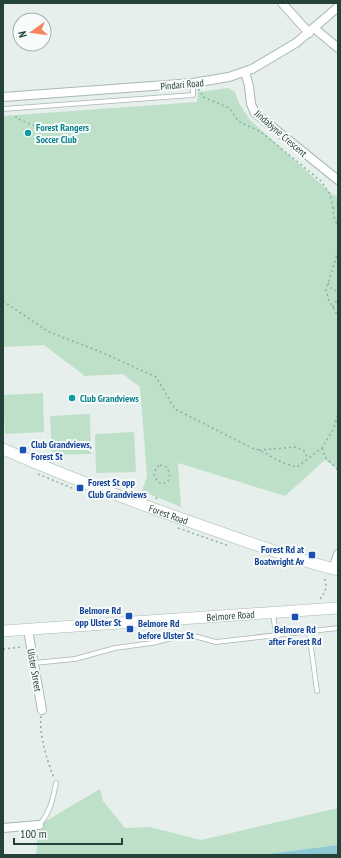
<svg xmlns="http://www.w3.org/2000/svg" width="341" height="858" font-family="'PT Sans Narrow',sans-serif">
<style>
.green{fill:#bfe0c8}
.water{fill:#8ec9d4}
.lines{fill:none;stroke-linecap:round;stroke-linejoin:round}
.lane-casing{stroke:#a8b8b2;stroke-width:5.5}
.street-casing{stroke:#a8b8b2;stroke-width:10}
.secondary-casing{stroke:#a4bbb3;stroke-width:12}
.path{stroke:#86b3a5;stroke-width:1.5;stroke-dasharray:2 3;stroke-linecap:butt}
.lane{stroke:#fff;stroke-width:4}
.street{stroke:#fff;stroke-width:8}
.secondary{stroke:#fff;stroke-width:11}
.culture-dot{fill:#0f9aa8;stroke:#f7fbf9;stroke-width:1.5}
.transit-dot{fill:#1a4fb4;stroke:#f7fbf9;stroke-width:1.5}
.labels{text-anchor:middle;stroke-width:4;stroke-linejoin:round;paint-order:stroke}
.street-label{font-size:10px;fill:#24423a;stroke:#f7fbf9}
.culture-label{font-size:10px;font-weight:bold;fill:#0d838f;stroke:#f7fbf9;text-anchor:start}
.transit-label{font-size:10px;font-weight:bold;fill:#164399;stroke:#f7fbf9;text-anchor:start}
</style>
<rect width="100%" height="100%" fill="#e6efeb"/>
<g class="green">
<polygon points="228,88 235,92 239,103 250,120 332,194 338,197 338,469 325,460 285,496 178,463 181,507 142,491 147,476 140,387 123,374 85,376 44,345 3,347 3,116 197,102 198,92"/>
<polygon points="43,393 44,432 5,434 3,395"/>
<polygon points="90,414 91,454 52,455 50,416"/>
<polygon points="134,432 136,472 96,473 95,434"/>
<polygon points="100,789 103,801 125,828 150,827 201,840 338,808 338,845 258,855 36,855 39,825"/>
</g>
<polygon class="water" points="338,845 338,855 258,855 259,855"/>
<g class="lines">
<g class="lane-casing">
<g id="lane">
<polyline points="3,109 193,95 193,83"/>
<polyline points="273,614 276,635"/>
<polyline points="309,632 317,691"/>
<polyline points="34,663 75,659 115,648 152,643 181,636 190,635 216,642 338,628"/>
<path d="M39 825C50 813 53 799 56 783"/>
</g>
</g>
<g class="street-casing">
<g id="street">
<polyline points="282,3 309,33"/>
<polyline points="314,28 338,48"/>
<polyline points="245,72 249,86 251,104 255,113 338,180"/>
<polyline points="3,97 193,83 229,77 252,69 296,43 338,7"/>
<polyline points="333,569 338,554"/>
<polyline points="28,630 42,710"/>
<polyline points="3,828 39,825"/>
</g>
</g>
<g class="secondary-casing">
<g id="secondary">
<path id="s1" d="M3 449C76 481 150 508 225 534 262 547 300 561 338 570"/>
<path id="s2" d="M3 631 338 608"/>
</g>
</g>
<g class="path">
<polyline points="198,90 200,90 203,97 227,107 232,111 238,121 261,132 321,181 330,194 333,209"/>
<polyline points="16,116 16,118 35,126"/>
<polyline points="338,204 333,209 334,217 338,227"/>
<polyline points="338,251 326,290 329,301 338,316"/>
<polyline points="328,283 331,288 338,292"/>
<polyline points="3,301 49,332 101,352 156,377 175,409 254,449 259,450 283,463 297,467 322,448 334,428 338,413"/>
<polyline points="333,307 338,298"/>
<polyline points="322,448 325,457 338,470"/>
<polyline points="259,450 296,447 304,451 308,459"/>
<polygon points="160,465 166,467 170,474 168,481 163,484 158,482 154,475 156,468"/>
<polyline points="38,474 84,493"/>
<polyline points="156,499 157,497"/>
<polyline points="178,528 229,546"/>
<path d="M320 599C327 591 327 586 324 576"/>
<polyline points="3,649 23,647"/>
<path d="M41 716C39 736 47 760 54 778"/>
</g>
<use href="#lane" class="lane"/>
<use href="#street" class="street"/>
<use href="#secondary" class="secondary"/>
</g>
<g class="culture-dot">
<circle cx="28" cy="133" r="4"/>
<circle cx="72" cy="398" r="4"/>
</g>
<g class="transit-dot">
<rect x="19" y="446" width="8" height="8" rx="2"/>
<rect x="76" y="484" width="8" height="8" rx="2"/>
<rect x="308" y="551" width="8" height="8" rx="2"/>
<rect x="125" y="612" width="8" height="8" rx="2"/>
<rect x="291" y="613" width="8" height="8" rx="2"/>
<rect x="126" y="625" width="8" height="8" rx="2"/>
</g>
<g class="labels">
<g class="street-label">
<text transform="translate(182 84) rotate(-5)" y="4">Pindari Road</text>
<text transform="translate(281 133) rotate(41)" y="4">Jindabyne Crescent</text>
<text dy="4" stroke="none"><textPath href="#s1" startOffset="178">Forest Road</textPath></text>
<text dy="4" stroke="none"><textPath href="#s2" startOffset="228">Belmore Road</textPath></text>
<text transform="translate(35 670) rotate(80)" y="4">Ulster Street</text>
</g>
<g class="culture-label">
<text x="36" y="131">Forest Rangers<tspan x="36" dy="12">Soccer Club</tspan></text>
<text x="80" y="402">Club Grandviews</text>
</g>
<g class="transit-label">
<text x="31" y="448">Club Grandviews,<tspan x="31" dy="12">Forest St</tspan></text>
<text x="88" y="486">Forest St opp<tspan x="88" dy="12">Club Grandviews</tspan></text>
<text x="304" y="553" text-anchor="end">Forest Rd at<tspan x="304" dy="12">Boatwright Av</tspan></text>
<text x="121" y="614" text-anchor="end">Belmore Rd<tspan x="121" dy="12">opp Ulster St</tspan></text>
<text x="138" y="627">Belmore Rd<tspan x="138" dy="12">before Ulster St</tspan></text>
<text x="295" y="633" text-anchor="middle">Belmore Rd<tspan x="295" dy="12">after Forest Rd</tspan></text>
</g>
</g>
<rect width="341" height="858" fill="none" stroke="#24423a" stroke-width="8"/>
<g transform="translate(32 32) rotate(256)"><circle r="19" fill="#f7fbf9" stroke="#a3b1ad"/>
<path d="M0-3L7 15L0 10L-7 15Z" fill="#f4845f"/>
<text y="-6" font-size="11" font-weight="bold" text-anchor="middle" fill="#24423a">N</text>
</g>
<path d="M14 838v6h108v-6" fill="none" stroke="#24423a" stroke-width="2"/>
<text x="20" y="838" font-size="12" fill="#24423a" stroke="#f7fbf9" stroke-width="3" paint-order="stroke">100 m</text>
</svg>
